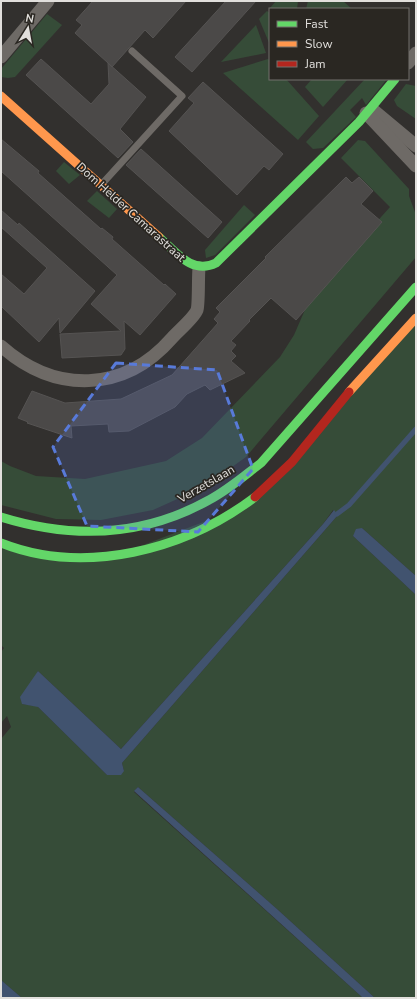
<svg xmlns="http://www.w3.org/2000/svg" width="417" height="999" font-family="'Nunito Sans',sans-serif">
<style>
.green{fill:#364c38;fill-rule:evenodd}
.water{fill:#41536f}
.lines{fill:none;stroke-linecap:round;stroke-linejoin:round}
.stream{stroke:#41536f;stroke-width:5}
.building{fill:#4b4948;stroke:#555352}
.lane{stroke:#6e6a66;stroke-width:7}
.street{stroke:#6e6a66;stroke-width:13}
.fast{stroke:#63d668;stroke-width:9}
.slow{stroke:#ff974d;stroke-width:9}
.jam{stroke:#b3261e;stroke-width:9}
.marked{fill:#587ad9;fill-opacity:0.2;stroke:#587ad9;stroke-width:3;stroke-dasharray:8 5;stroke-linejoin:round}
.labels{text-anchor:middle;stroke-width:3.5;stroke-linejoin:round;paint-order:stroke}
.street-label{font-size:12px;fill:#e1dfdc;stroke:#2a2722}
</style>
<rect width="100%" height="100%" fill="#32302e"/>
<g class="green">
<polygon points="276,1 298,1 297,9 270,8"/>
<polygon points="308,1 343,1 352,9 306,9"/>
<polygon points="267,11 270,13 270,45 259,19"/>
<polygon points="47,14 62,25 15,77 8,78 1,77 1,69"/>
<polygon points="256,25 266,53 221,62"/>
<polygon points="268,59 270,61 270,79 286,79 319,116 298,140 223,73"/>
<polygon points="312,79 348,79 323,107 305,87"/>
<polygon points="365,79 387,79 366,105 362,98 350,110 356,117 323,148 313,149 306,142"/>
<polygon points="406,84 416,86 416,119 397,106 394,100"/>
<polygon points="358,140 365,141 409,189 409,196 416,215 416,257 246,457 204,487 153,510 101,520 56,519 1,505 1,461 10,466 36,476 85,479 166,461 202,438 280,357 294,335 307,305 356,245 390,207 341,158"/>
<polygon points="64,162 80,175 69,184 56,171"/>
<polygon points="97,191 117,209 109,218 87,201"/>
<polygon points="244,205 255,215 215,255 206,258 205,250"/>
<path d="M416 321V576L362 528 353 536 416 595V998H375L277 909 138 787 134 792 363 998H22L1 980V739L11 727 7 716 1 723V652L4 648 1 645V549L104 560 253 503ZM333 510 338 515 122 763 124 771 107 775 37 706 22 704 38 671 121 749 323 524Z"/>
</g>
<g class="water">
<polygon points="334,510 338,515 122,763 124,771 121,775 107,775 38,707 22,704 20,697 38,671 121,749 323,524"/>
<polygon points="362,528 416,576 416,595 353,536 356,529"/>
<polygon points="138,787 277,909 375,998 363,998 134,791"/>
<polygon points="1,980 22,998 1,998"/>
</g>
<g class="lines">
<polyline class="stream" points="337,514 349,505 416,429"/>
</g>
<g class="building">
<polygon points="93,1 186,1 153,38 145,30 112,67 108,63 146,97 120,129 133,142 118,158 26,75 41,59 91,104 109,84 108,63 75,33 82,25 76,20"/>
<polygon points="226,1 256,1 192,72 175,57"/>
<polygon points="203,82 283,154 269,170 264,166 237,195 169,131 194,103 188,98"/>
<polygon points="1,139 39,171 38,173 101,229 102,228 113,237 112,239 164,285 165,284 176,294 140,335 124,321 125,349 121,355 62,358 60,334 121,331 91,304 117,275 1,171"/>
<polygon points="141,149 222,222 208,238 126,165"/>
<polygon points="346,177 352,183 359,177 373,191 361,204 382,222 296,320 271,298 249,320 250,321 231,341 236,345 231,351 236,356 231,361 245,373 210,390 205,385 187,394 175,407 129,431 109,432 108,424 71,426 72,438 27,423 28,422 18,418 32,391 65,403 121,399 172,375 218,323 214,319 220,312 216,308 266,258 265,257"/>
<polygon points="1,210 18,225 19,223 95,291 60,333 59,318 39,342 1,306 1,274 24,294 47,268 1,227"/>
</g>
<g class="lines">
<polyline class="lane" points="101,185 182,96 132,51"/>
<g class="street">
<polyline points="1,57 48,1"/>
<polyline points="408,63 416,53"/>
<polyline points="373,110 416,146"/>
<polyline points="366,113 416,166"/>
<path d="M1 346C55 394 124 393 172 338 178 331 194 318 197 310 199 304 198 277 199 268"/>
</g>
<g class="fast">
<path d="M159 237C176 252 192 275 216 263L359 122 395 79"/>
<path d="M1 517C72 539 143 537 209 500 228 490 244 476 261 463L416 287"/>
<path d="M1 543C85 576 185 550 255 497"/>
</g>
<g class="slow">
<polyline points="1,96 159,237"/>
<polyline points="349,392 416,318"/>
</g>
<polyline class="jam" points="255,497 292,462 349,392"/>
</g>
<path class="marked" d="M116 363 217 370 253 469 198 532 87 526 53 447Z"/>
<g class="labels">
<g class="street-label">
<text transform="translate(131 212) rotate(42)" y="4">Dom Helder Camarastraat</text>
<text transform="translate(206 484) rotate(-30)" y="4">Verzetslaan</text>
</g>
</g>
<rect width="417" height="999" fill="none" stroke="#e1dfdc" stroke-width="4"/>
<rect x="269" y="8" width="140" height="72" fill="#2a2722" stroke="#73716c"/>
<rect x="277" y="21" width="20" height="6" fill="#63d668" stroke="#73716c"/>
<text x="305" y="28" font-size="12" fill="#e1dfdc">Fast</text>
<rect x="277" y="41" width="20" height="6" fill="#ff974d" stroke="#73716c"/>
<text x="305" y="48" font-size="12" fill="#e1dfdc">Slow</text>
<rect x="277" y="61" width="20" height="6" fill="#b3261e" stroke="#73716c"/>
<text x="305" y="68" font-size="12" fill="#e1dfdc">Jam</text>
<g transform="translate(28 28) rotate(11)" stroke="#2a2722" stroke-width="3" paint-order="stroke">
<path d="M0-3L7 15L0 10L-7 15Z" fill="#e1dfdc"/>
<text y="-6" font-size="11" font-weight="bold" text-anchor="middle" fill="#e1dfdc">N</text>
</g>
</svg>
